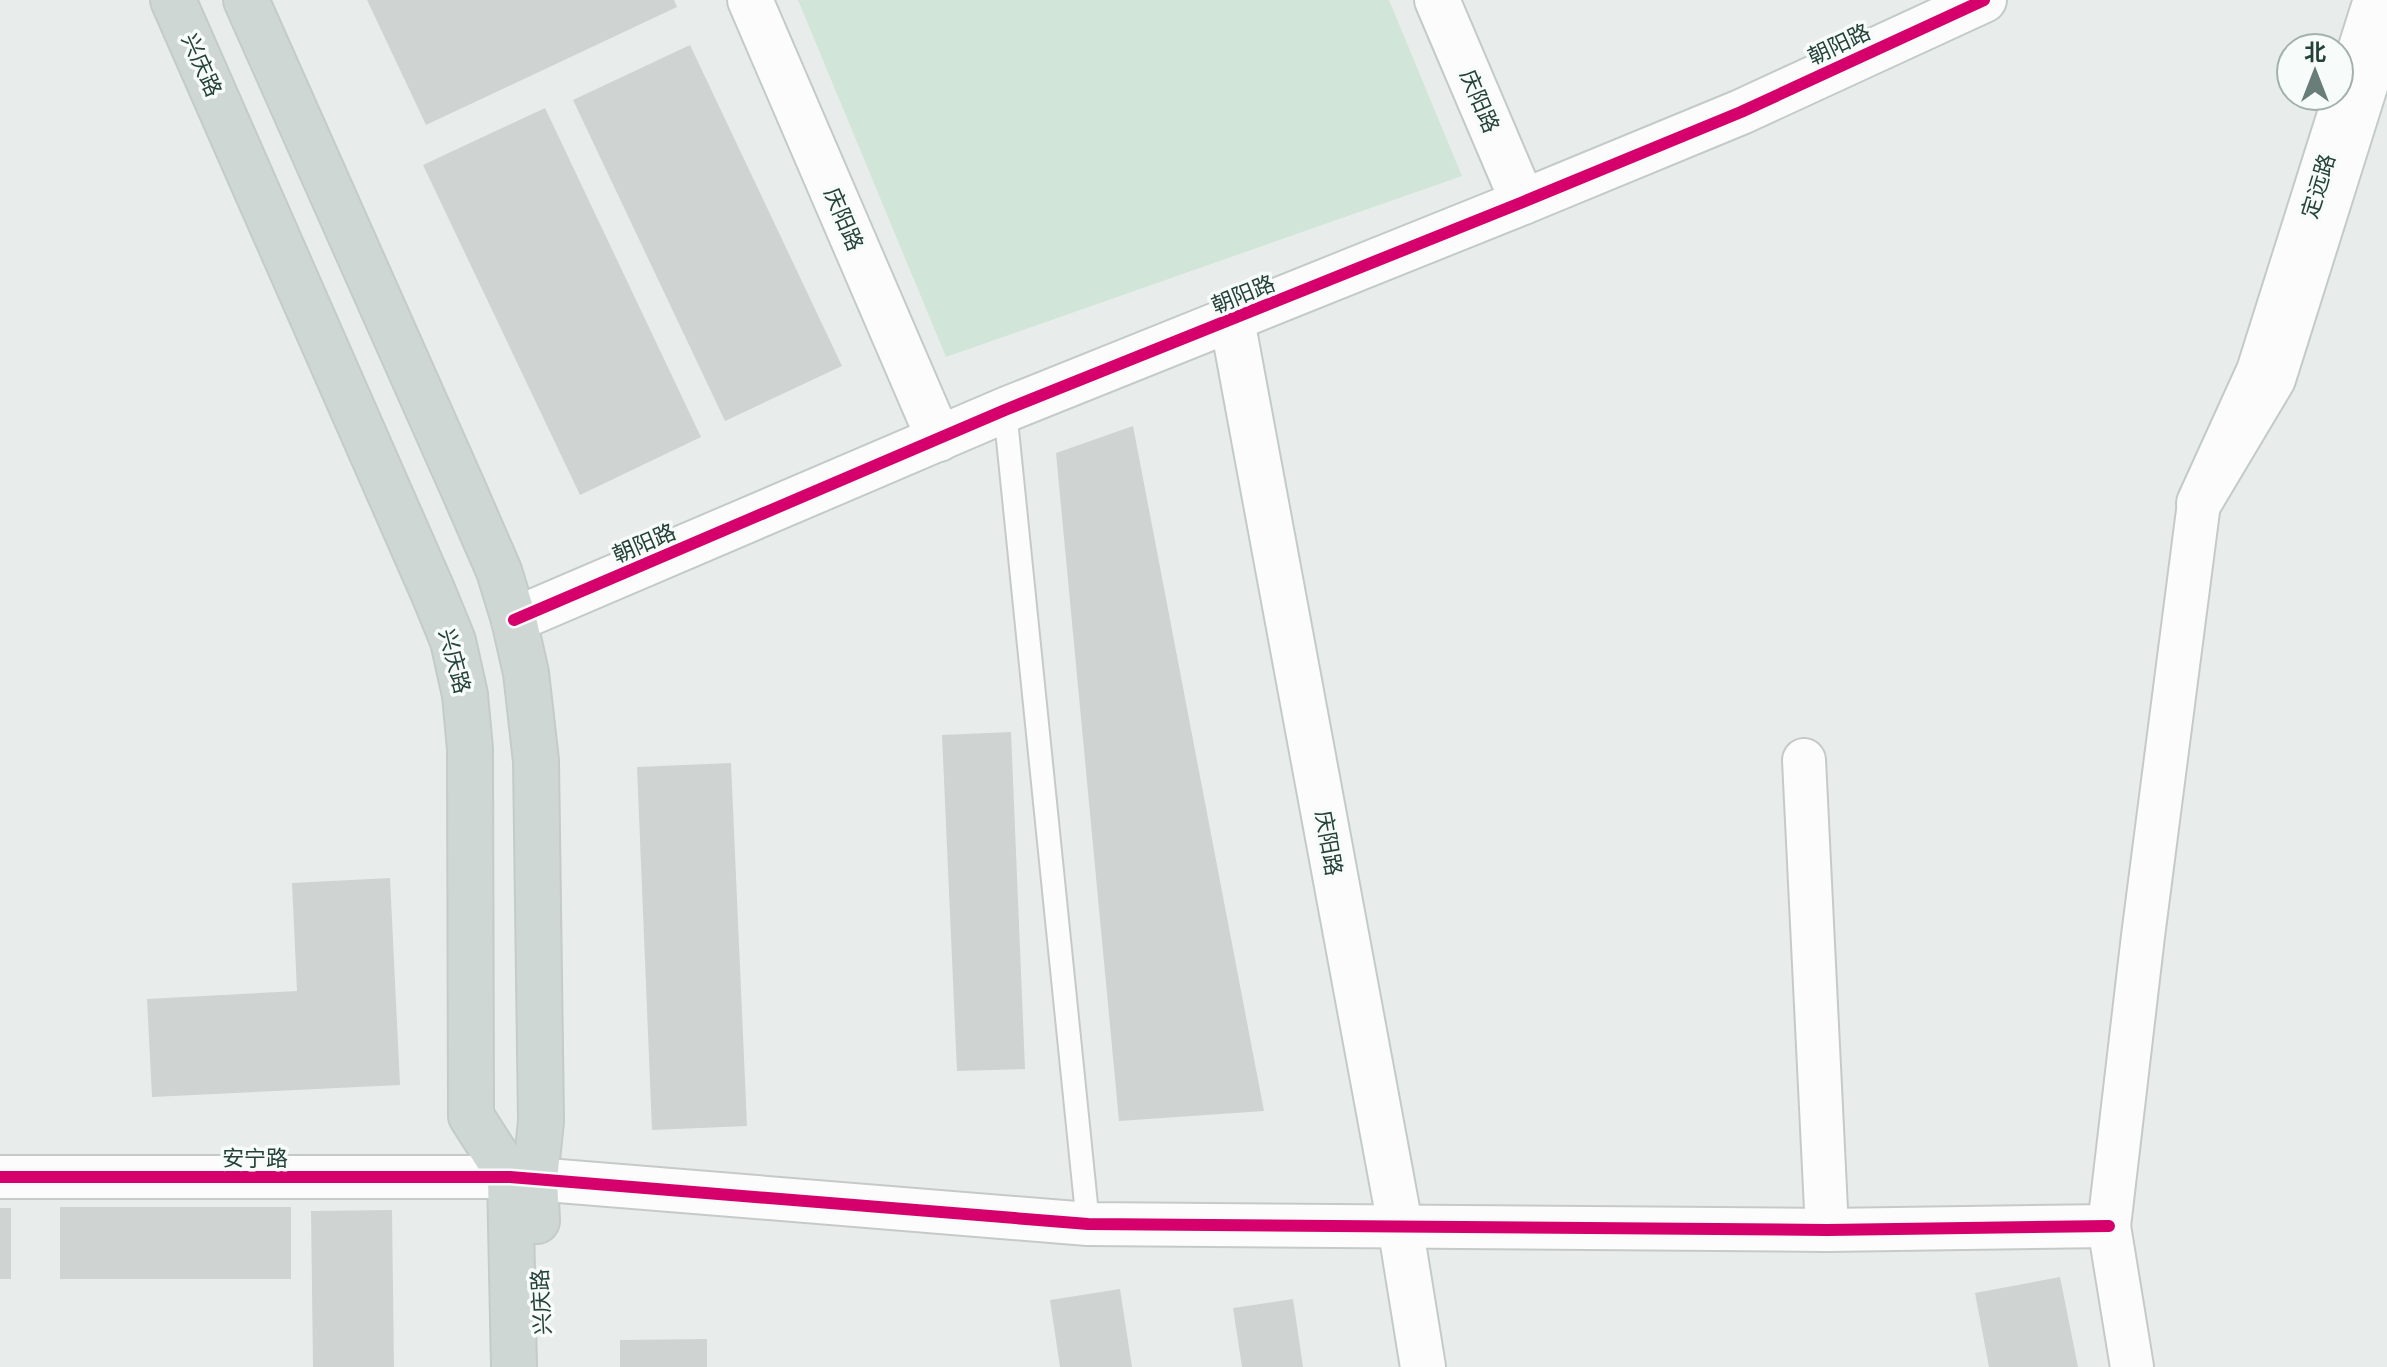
<svg xmlns="http://www.w3.org/2000/svg" width="2387" height="1367" font-family="'DM Sans','Noto Sans SC',sans-serif">
<style>
.green{fill:#d1e6d8}
.building{fill:#cfd4d2}
.lines{fill:none;stroke-linecap:round;stroke-linejoin:round}
.lane-casing{stroke:#c5cac8;stroke-width:26}
.street-casing{stroke:#c5cac8;stroke-width:46}
.secondary-casing{stroke:#c3cbc8;stroke-width:48}
.primary-casing{stroke:#c3ccc9;stroke-width:48}
.lane{stroke:#fcfcfc;stroke-width:22}
.street{stroke:#fcfcfc;stroke-width:42}
.secondary{stroke:#fcfcfc;stroke-width:44}
.primary{stroke:#cfd7d5;stroke-width:44}
.cycleway-casing{stroke:#f7fbf9;stroke-width:17}
.cycleway{stroke:#d6006c;stroke-width:12}
.labels{text-anchor:middle;stroke-width:7;stroke-linejoin:round;paint-order:stroke}
.street-label{font-size:22px;fill:#24423a;stroke:#f7fbf9}
</style>
<rect width="100%" height="100%" fill="#e8edeb"/>
<polygon class="green" points="798,0 1389,0 1462,176 946,357"/>
<g class="building">
<polygon points="367,0 674,0 677,7 426,125"/>
<polygon points="690,45 842,366 725,421 573,100"/>
<polygon points="545,108 701,437 580,495 423,165"/>
<polygon points="1133,426 1264,1111 1119,1121 1056,453"/>
<polygon points="1011,732 1025,1069 957,1071 942,735"/>
<polygon points="731,763 747,1126 652,1130 637,767"/>
<polygon points="390,878 400,1085 152,1097 147,999 297,991 292,883"/>
<rect x="60" y="1207" width="231" height="72"/>
<rect x="0" y="1208" width="11" height="71"/>
<polygon points="392,1210 394,1367 313,1367 311,1211"/>
<polygon points="2060,1277 2078,1367 1989,1367 1975,1293"/>
<polygon points="1120,1289 1132,1367 1060,1367 1050,1300"/>
<polygon points="1293,1299 1303,1367 1242,1367 1233,1308"/>
<polygon points="707,1339 707,1367 620,1367 620,1340"/>
</g>
<g class="lines">
<g class="lane-casing">
<polyline id="lane" points="1005,410 1088,1224"/>
</g>
<g class="street-casing">
<g id="street">
<polyline points="1804,760 1827,1230"/>
<polyline points="0,1177 510,1177 1088,1224 1827,1230 2109,1226"/>
<polyline points="2132,1367 2109,1226 2143,936 2199,503"/>
</g>
</g>
<g class="secondary-casing">
<g id="secondary">
<polyline points="750,0 939,439"/>
<polyline points="1437,0 1523,202"/>
<polyline points="2376,0 2259,371 2199,503 2273,379 2387,16"/>
<polyline points="1232,320 1400,1225 1423,1367"/>
<polyline points="514,620 1005,410 1523,202 1741,112 1984,0"/>
</g>
</g>
<g class="primary-casing">
<g id="primary">
<polyline points="173,0 433,592 453,641 465,695 470,749 471,1116 510,1177 514,1367"/>
<polyline points="246,0 462,486 499,571 514,620 526,673 536,761 541,1121 535,1179 537,1221"/>
</g>
</g>
<use href="#lane" class="lane"/>
<use href="#street" class="street"/>
<use href="#secondary" class="secondary"/>
<use href="#primary" class="primary"/>
<g class="cycleway-casing">
<g id="cycleway">
<polyline points="514,620 1005,410 1523,202 1741,112 1984,0"/>
<polyline points="0,1177 510,1177 1088,1224 1827,1230 2109,1226"/>
</g>
</g>
<use href="#cycleway" class="cycleway"/>
</g>
<g class="labels">
<g class="street-label">
<text transform="translate(1839 44) rotate(-25)" y="8">朝阳路</text>
<text transform="translate(202 65) rotate(66)" y="8">兴庆路</text>
<text transform="translate(1480 101) rotate(67)" y="8">庆阳路</text>
<text transform="translate(2318 186) rotate(-73)" y="8">定远路</text>
<text transform="translate(844 219) rotate(67)" y="8">庆阳路</text>
<text transform="translate(1243 294) rotate(-22)" y="8">朝阳路</text>
<text transform="translate(644 543) rotate(-23)" y="8">朝阳路</text>
<text transform="translate(455 661) rotate(75)" y="8">兴庆路</text>
<text transform="translate(1329 843) rotate(80)" y="8">庆阳路</text>
<text x="255" y="1166">安宁路</text>
<text transform="translate(541 1302) rotate(-93)" y="8">兴庆路</text>
</g>
</g>
<g transform="translate(2315 72)"><circle r="38" fill="#f7fbf9" stroke="#a3b1ad" stroke-width="2"/>
<path d="M0-6L14 30L0 20L-14 30Z" fill="#697e78"/>
<text y="-12" font-size="22" font-weight="bold" text-anchor="middle" fill="#24423a">北</text>
</g>
</svg>
